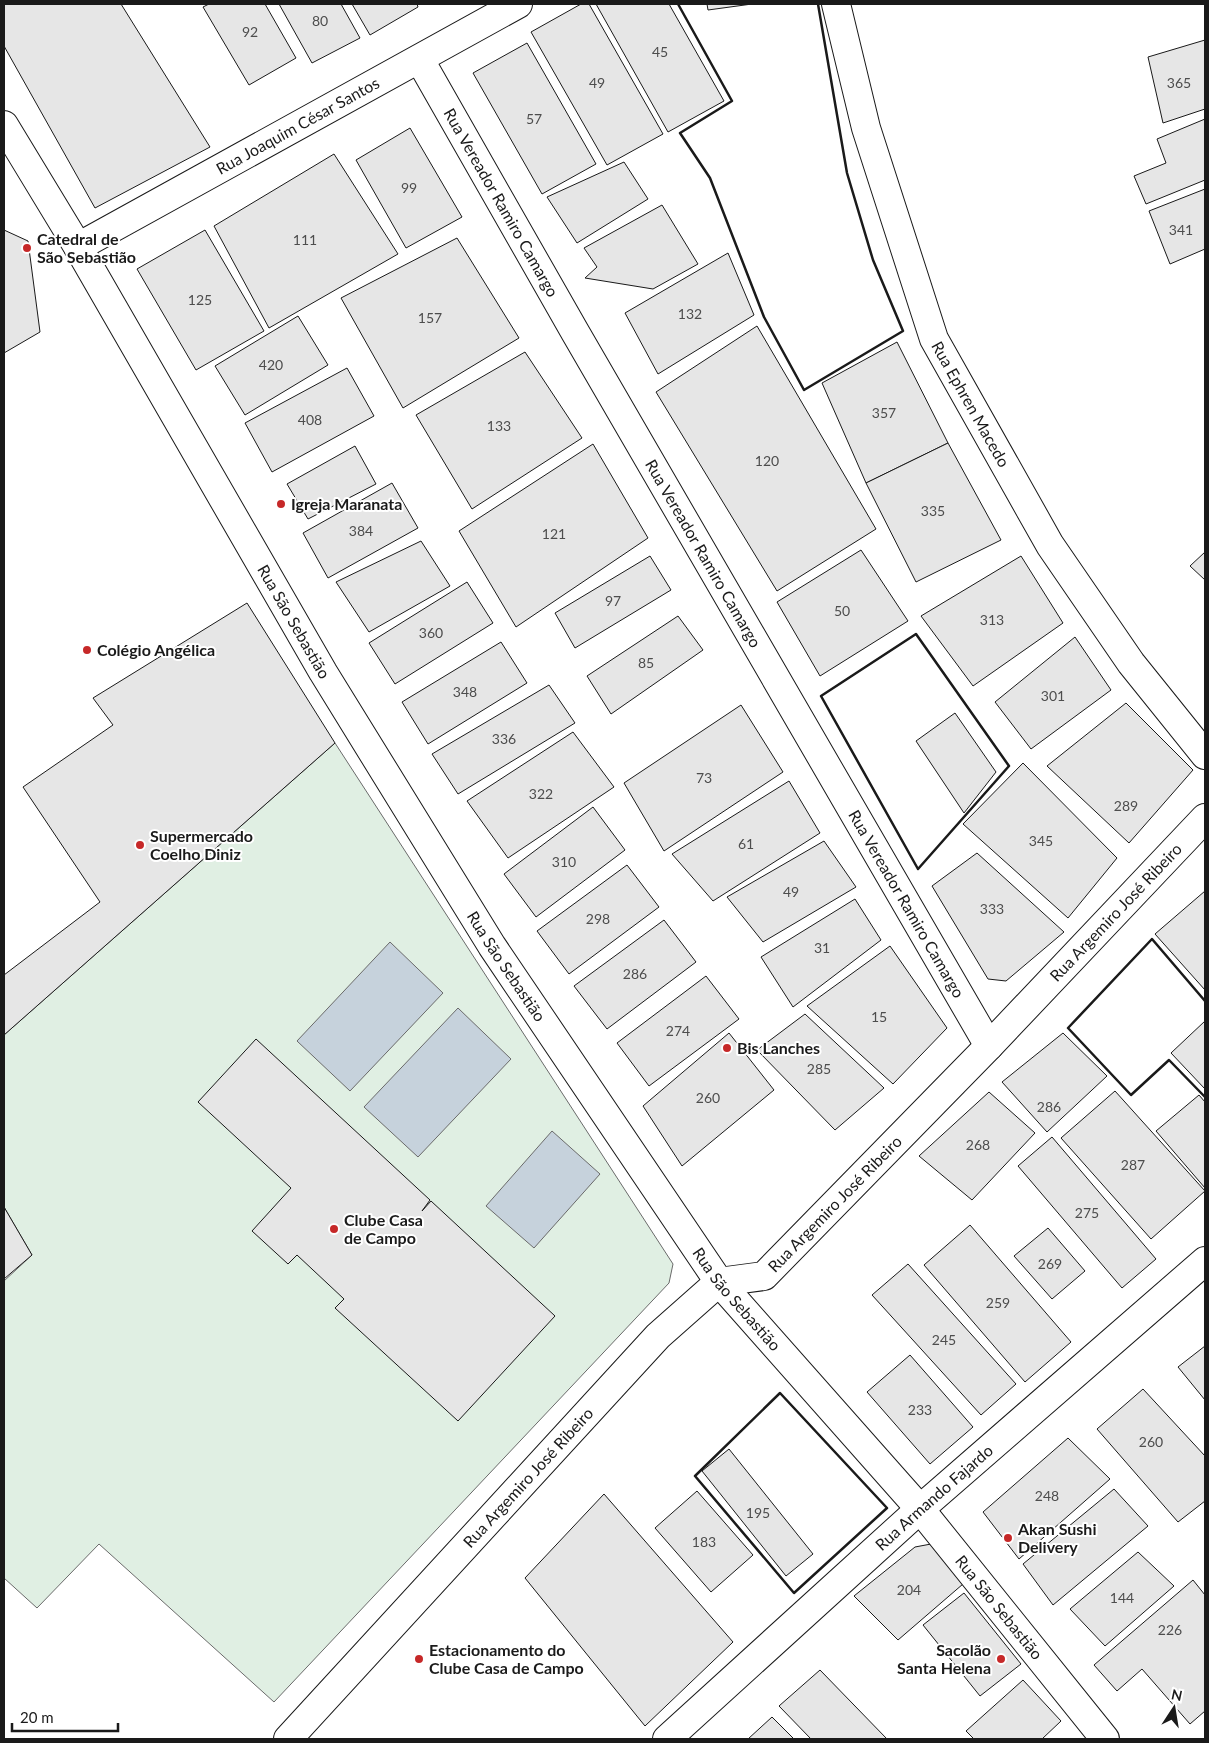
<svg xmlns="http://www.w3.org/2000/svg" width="1209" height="1743" font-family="Lato,sans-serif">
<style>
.green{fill:#e0efe3;stroke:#6a6a6a}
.water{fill:#c6d2dc;stroke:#6a6a6a}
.building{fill:#e6e6e6;stroke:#1a1a1a}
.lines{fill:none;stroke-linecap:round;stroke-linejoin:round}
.minor-casing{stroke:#1a1a1a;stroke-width:30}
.minor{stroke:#fff;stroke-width:28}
.wall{stroke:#1a1a1a;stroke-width:2.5}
.poi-dot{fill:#c62828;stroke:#fff;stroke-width:2}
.labels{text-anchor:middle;stroke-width:4;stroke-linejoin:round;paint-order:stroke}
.number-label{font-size:14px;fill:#4d4d4d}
.street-label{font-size:16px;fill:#1a1a1a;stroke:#fff}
.poi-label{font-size:16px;font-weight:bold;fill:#1a1a1a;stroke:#fff;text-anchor:start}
</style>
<rect width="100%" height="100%" fill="#fff"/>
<polygon class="green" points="335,743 673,1264 669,1283 274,1702 99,1544 37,1608 4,1578 4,1281 32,1255 4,1207 4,1035"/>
<g class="water">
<polygon points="390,942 443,993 350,1091 297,1041"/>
<polygon points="458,1008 511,1059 418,1157 364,1107"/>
<polygon points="552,1131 600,1174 534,1248 486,1206"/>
</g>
<g class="building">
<polygon points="4,4 121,4 210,147 95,208 4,46"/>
<polygon points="209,4 265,4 296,58 249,85 203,7"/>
<polygon points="279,4 341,4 360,38 312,63"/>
<polygon points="352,4 417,4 418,7 370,35"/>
<polygon points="581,4 589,4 663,134 607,165 531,32"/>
<polygon points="596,4 669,4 724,101 668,132"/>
<polygon points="707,4 752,4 708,10"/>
<polygon points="1205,40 1205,109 1163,123 1148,57"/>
<polygon points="527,43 596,164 542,194 473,73"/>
<polygon points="1205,119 1205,180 1146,204 1134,176 1166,163 1157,139"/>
<polygon points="410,128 462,217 406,248 356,160"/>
<polygon points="334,154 398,254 269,328 214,226"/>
<polygon points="624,162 648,199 577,243 547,197"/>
<polygon points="1205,189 1205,249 1170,264 1149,211"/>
<polygon points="662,205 698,264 653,289 585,278 597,267 584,248"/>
<polygon points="4,230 28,241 40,332 4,353"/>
<polygon points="205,230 264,331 196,370 137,269"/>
<polygon points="457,238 519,338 403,408 341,298"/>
<polygon points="728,253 754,315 658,374 625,313"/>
<polygon points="298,316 328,365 245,415 215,366"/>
<polygon points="757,326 876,529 777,591 656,392"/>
<polygon points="897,342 948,443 866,483 822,383"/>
<polygon points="525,352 582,438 472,509 416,415"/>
<polygon points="347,368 374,416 272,472 245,423"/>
<polygon points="948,443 1001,540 916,582 866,483"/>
<polygon points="593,444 648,538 516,627 459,531"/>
<polygon points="355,446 376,484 308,519 287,484"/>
<polygon points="392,483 418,528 328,578 303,533"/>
<polygon points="421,541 450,586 369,632 336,582"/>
<polygon points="861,550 908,621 820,676 777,602"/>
<polygon points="1205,552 1205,580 1190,566"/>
<polygon points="650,556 671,590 575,648 555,613"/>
<polygon points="1021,556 1063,623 973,686 921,616"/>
<polygon points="467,582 493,623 395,684 369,643"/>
<polygon points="247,603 335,743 4,1035 4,975 100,902 23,787 113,725 93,698"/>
<polygon points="678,616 703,650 611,714 587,676"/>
<polygon points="1075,637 1111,690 1031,749 995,702"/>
<polygon points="501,642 527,683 428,744 402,702"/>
<polygon points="549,685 575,723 458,794 432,754"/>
<polygon points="1126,703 1193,770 1129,843 1047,766"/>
<polygon points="741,705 783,772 664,851 624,783"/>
<polygon points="955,713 996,772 964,813 916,741"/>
<polygon points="573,732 614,787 508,858 467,801"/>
<polygon points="1023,763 1117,858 1068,918 963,824"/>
<polygon points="789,781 820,833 713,901 672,854"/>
<polygon points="593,807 625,850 536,917 504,874"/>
<polygon points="824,841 856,887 763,942 727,897"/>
<polygon points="977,853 1064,932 1006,981 988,979 932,886"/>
<polygon points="627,865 659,907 569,974 537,931"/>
<polygon points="1205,891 1205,990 1155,934"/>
<polygon points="855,899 881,940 793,1007 761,957"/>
<polygon points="664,920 696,962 607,1029 574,986"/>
<polygon points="890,946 947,1028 893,1084 807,1006"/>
<polygon points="706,976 739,1019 649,1086 617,1043"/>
<polygon points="805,1014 884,1088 835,1130 757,1050"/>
<polygon points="1205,1021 1205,1089 1171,1053"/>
<polygon points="729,1033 774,1090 682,1166 643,1106"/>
<polygon points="1063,1033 1107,1076 1047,1132 1002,1082"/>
<polygon points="256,1039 430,1200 422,1211 431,1201 555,1316 458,1421 335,1308 344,1299 297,1255 288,1264 252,1231 291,1188 198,1102"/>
<polygon points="1115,1091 1205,1191 1151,1239 1061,1138"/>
<polygon points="989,1092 1035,1133 972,1200 919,1156"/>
<polygon points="1199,1095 1205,1102 1205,1188 1156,1131"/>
<polygon points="1052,1137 1156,1259 1122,1288 1018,1166"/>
<polygon points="4,1207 32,1255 4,1279"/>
<polygon points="970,1225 1071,1342 1025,1382 924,1265"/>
<polygon points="1048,1228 1085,1271 1052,1299 1014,1256"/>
<polygon points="908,1264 1016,1384 981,1415 872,1295"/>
<polygon points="1205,1346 1205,1400 1178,1367"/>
<polygon points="910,1355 973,1427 930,1464 867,1392"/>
<polygon points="1143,1389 1205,1456 1205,1501 1178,1522 1097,1429"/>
<polygon points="1068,1438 1110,1479 1019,1559 983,1512"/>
<polygon points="729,1449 813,1554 786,1576 702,1471"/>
<polygon points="1114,1489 1148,1526 1053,1605 1023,1564"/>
<polygon points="697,1491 753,1555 711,1592 655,1528"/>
<polygon points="604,1494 733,1642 645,1726 525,1578"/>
<polygon points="931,1544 963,1584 898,1640 854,1596 915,1547"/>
<polygon points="1138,1552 1174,1586 1105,1646 1070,1609"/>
<polygon points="1193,1580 1205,1595 1205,1711 1190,1724 1142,1669 1117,1691 1094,1665"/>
<polygon points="964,1593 1021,1664 980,1696 923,1625"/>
<polygon points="820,1670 887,1739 811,1739 779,1706"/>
<polygon points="1023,1680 1061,1721 1042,1739 974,1739 966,1731"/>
<polygon points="772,1717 794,1739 748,1739"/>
</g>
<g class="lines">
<g class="minor-casing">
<g id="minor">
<path id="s1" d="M836 4 866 128 934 339 1050 545 1131 663 1205 755"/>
<path id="s2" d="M420 60 575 332 989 1046"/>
<path id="s3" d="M4 125 78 247 323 672 492 946 719 1282 920 1509 1105 1739"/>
<path id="s4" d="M78 247 518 4"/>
<path id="s5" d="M288 1739 658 1336 719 1282 764 1276 989 1046 1205 818"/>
<path id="s6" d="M667 1739 920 1509 1205 1261"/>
</g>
</g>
<use href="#minor" class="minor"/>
<g class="wall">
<polyline points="678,4 732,101 680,133 710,178 764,317 804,390 903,331 873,260 847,173 818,4"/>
<polygon points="916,634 1009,766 918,869 821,696"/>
<polyline points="1205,1001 1152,939 1068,1028 1131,1095 1169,1060 1205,1097"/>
<polygon points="780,1393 887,1508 794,1593 695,1476"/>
</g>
</g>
<g class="poi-dot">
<circle cx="27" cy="248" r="5"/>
<circle cx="281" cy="504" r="5"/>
<circle cx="87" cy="650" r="5"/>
<circle cx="140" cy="845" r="5"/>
<circle cx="727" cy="1048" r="5"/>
<circle cx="334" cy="1229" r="5"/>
<circle cx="1008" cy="1538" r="5"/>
<circle cx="419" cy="1659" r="5"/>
<circle cx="1001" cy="1659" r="5"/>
</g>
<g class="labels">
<g class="number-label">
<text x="320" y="26">80</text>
<text x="250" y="37">92</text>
<text x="660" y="57">45</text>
<text x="597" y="88">49</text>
<text x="1179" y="88">365</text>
<text x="534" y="124">57</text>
<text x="409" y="193">99</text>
<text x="1181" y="235">341</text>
<text x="305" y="245">111</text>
<text x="200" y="305">125</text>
<text x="690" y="319">132</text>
<text x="430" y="323">157</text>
<text x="271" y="370">420</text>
<text x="884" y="418">357</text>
<text x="310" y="425">408</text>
<text x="499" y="431">133</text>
<text x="767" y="466">120</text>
<text x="933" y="516">335</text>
<text x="361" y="536">384</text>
<text x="554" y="539">121</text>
<text x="613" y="606">97</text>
<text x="842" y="616">50</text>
<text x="992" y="625">313</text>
<text x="431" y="638">360</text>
<text x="646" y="668">85</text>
<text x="465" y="697">348</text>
<text x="1053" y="701">301</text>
<text x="504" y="744">336</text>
<text x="704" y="783">73</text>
<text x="541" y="799">322</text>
<text x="1126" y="811">289</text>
<text x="1041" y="846">345</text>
<text x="746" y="849">61</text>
<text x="564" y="867">310</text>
<text x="791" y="897">49</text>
<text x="992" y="914">333</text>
<text x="598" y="924">298</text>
<text x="822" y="953">31</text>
<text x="635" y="979">286</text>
<text x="879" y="1022">15</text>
<text x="678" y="1036">274</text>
<text x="819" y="1074">285</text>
<text x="708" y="1103">260</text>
<text x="1049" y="1112">286</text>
<text x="978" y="1150">268</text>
<text x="1133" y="1170">287</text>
<text x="1087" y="1218">275</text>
<text x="1050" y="1269">269</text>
<text x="998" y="1308">259</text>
<text x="944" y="1345">245</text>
<text x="920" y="1415">233</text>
<text x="1151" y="1447">260</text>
<text x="1047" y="1501">248</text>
<text x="758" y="1518">195</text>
<text x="704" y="1547">183</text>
<text x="909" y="1595">204</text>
<text x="1122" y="1603">144</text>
<text x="1170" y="1635">226</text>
</g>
<g class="street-label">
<text dy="6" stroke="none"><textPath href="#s4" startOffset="251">Rua Joaquim César Santos</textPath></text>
<text dy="6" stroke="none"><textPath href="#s2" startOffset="164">Rua Vereador Ramiro Camargo</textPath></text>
<text dy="6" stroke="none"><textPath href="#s1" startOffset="424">Rua Ephren Macedo</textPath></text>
<text dy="6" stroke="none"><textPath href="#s2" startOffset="569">Rua Vereador Ramiro Camargo</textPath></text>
<text dy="6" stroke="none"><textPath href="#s3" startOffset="575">Rua São Sebastião</textPath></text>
<text dy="6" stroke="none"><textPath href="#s2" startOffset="974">Rua Vereador Ramiro Camargo</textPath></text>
<text dy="6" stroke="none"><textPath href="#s5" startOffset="1180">Rua Argemiro José Ribeiro</textPath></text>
<text dy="6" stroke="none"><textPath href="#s3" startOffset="980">Rua São Sebastião</textPath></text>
<text dy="6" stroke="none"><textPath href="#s5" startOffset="775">Rua Argemiro José Ribeiro</textPath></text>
<text dy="6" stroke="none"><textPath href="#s3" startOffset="1385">Rua São Sebastião</textPath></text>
<text dy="6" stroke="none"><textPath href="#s5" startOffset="355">Rua Argemiro José Ribeiro</textPath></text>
<text dy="6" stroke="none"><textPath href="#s6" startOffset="360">Rua Armando Fajardo</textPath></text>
<text dy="6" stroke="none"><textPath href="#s3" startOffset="1790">Rua São Sebastião</textPath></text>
</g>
<g class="poi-label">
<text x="37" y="245">Catedral de<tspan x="37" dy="18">São Sebastião</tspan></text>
<text x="291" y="510">Igreja Maranata</text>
<text x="97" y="656">Colégio Angélica</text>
<text x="150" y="842">Supermercado<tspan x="150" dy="18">Coelho Diniz</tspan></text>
<text x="737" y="1054">Bis Lanches</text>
<text x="344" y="1226">Clube Casa<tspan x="344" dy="18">de Campo</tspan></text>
<text x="1018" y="1535">Akan Sushi<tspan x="1018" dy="18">Delivery</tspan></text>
<text x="429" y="1656">Estacionamento do<tspan x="429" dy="18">Clube Casa de Campo</tspan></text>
<text x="991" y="1656" text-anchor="end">Sacolão<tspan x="991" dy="18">Santa Helena</tspan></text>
</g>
</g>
<rect width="1209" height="1743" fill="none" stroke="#1a1a1a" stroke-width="10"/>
<g transform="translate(1174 1708) rotate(12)" stroke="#ffffff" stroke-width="4" paint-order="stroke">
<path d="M0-4L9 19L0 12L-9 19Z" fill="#1a1a1a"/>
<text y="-8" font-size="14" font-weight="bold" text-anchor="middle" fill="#1a1a1a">N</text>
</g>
<path d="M12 1723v8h106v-8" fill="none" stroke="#1a1a1a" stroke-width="2.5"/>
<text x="20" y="1723" font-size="15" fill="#1a1a1a" stroke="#ffffff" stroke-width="4" paint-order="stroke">20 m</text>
</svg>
